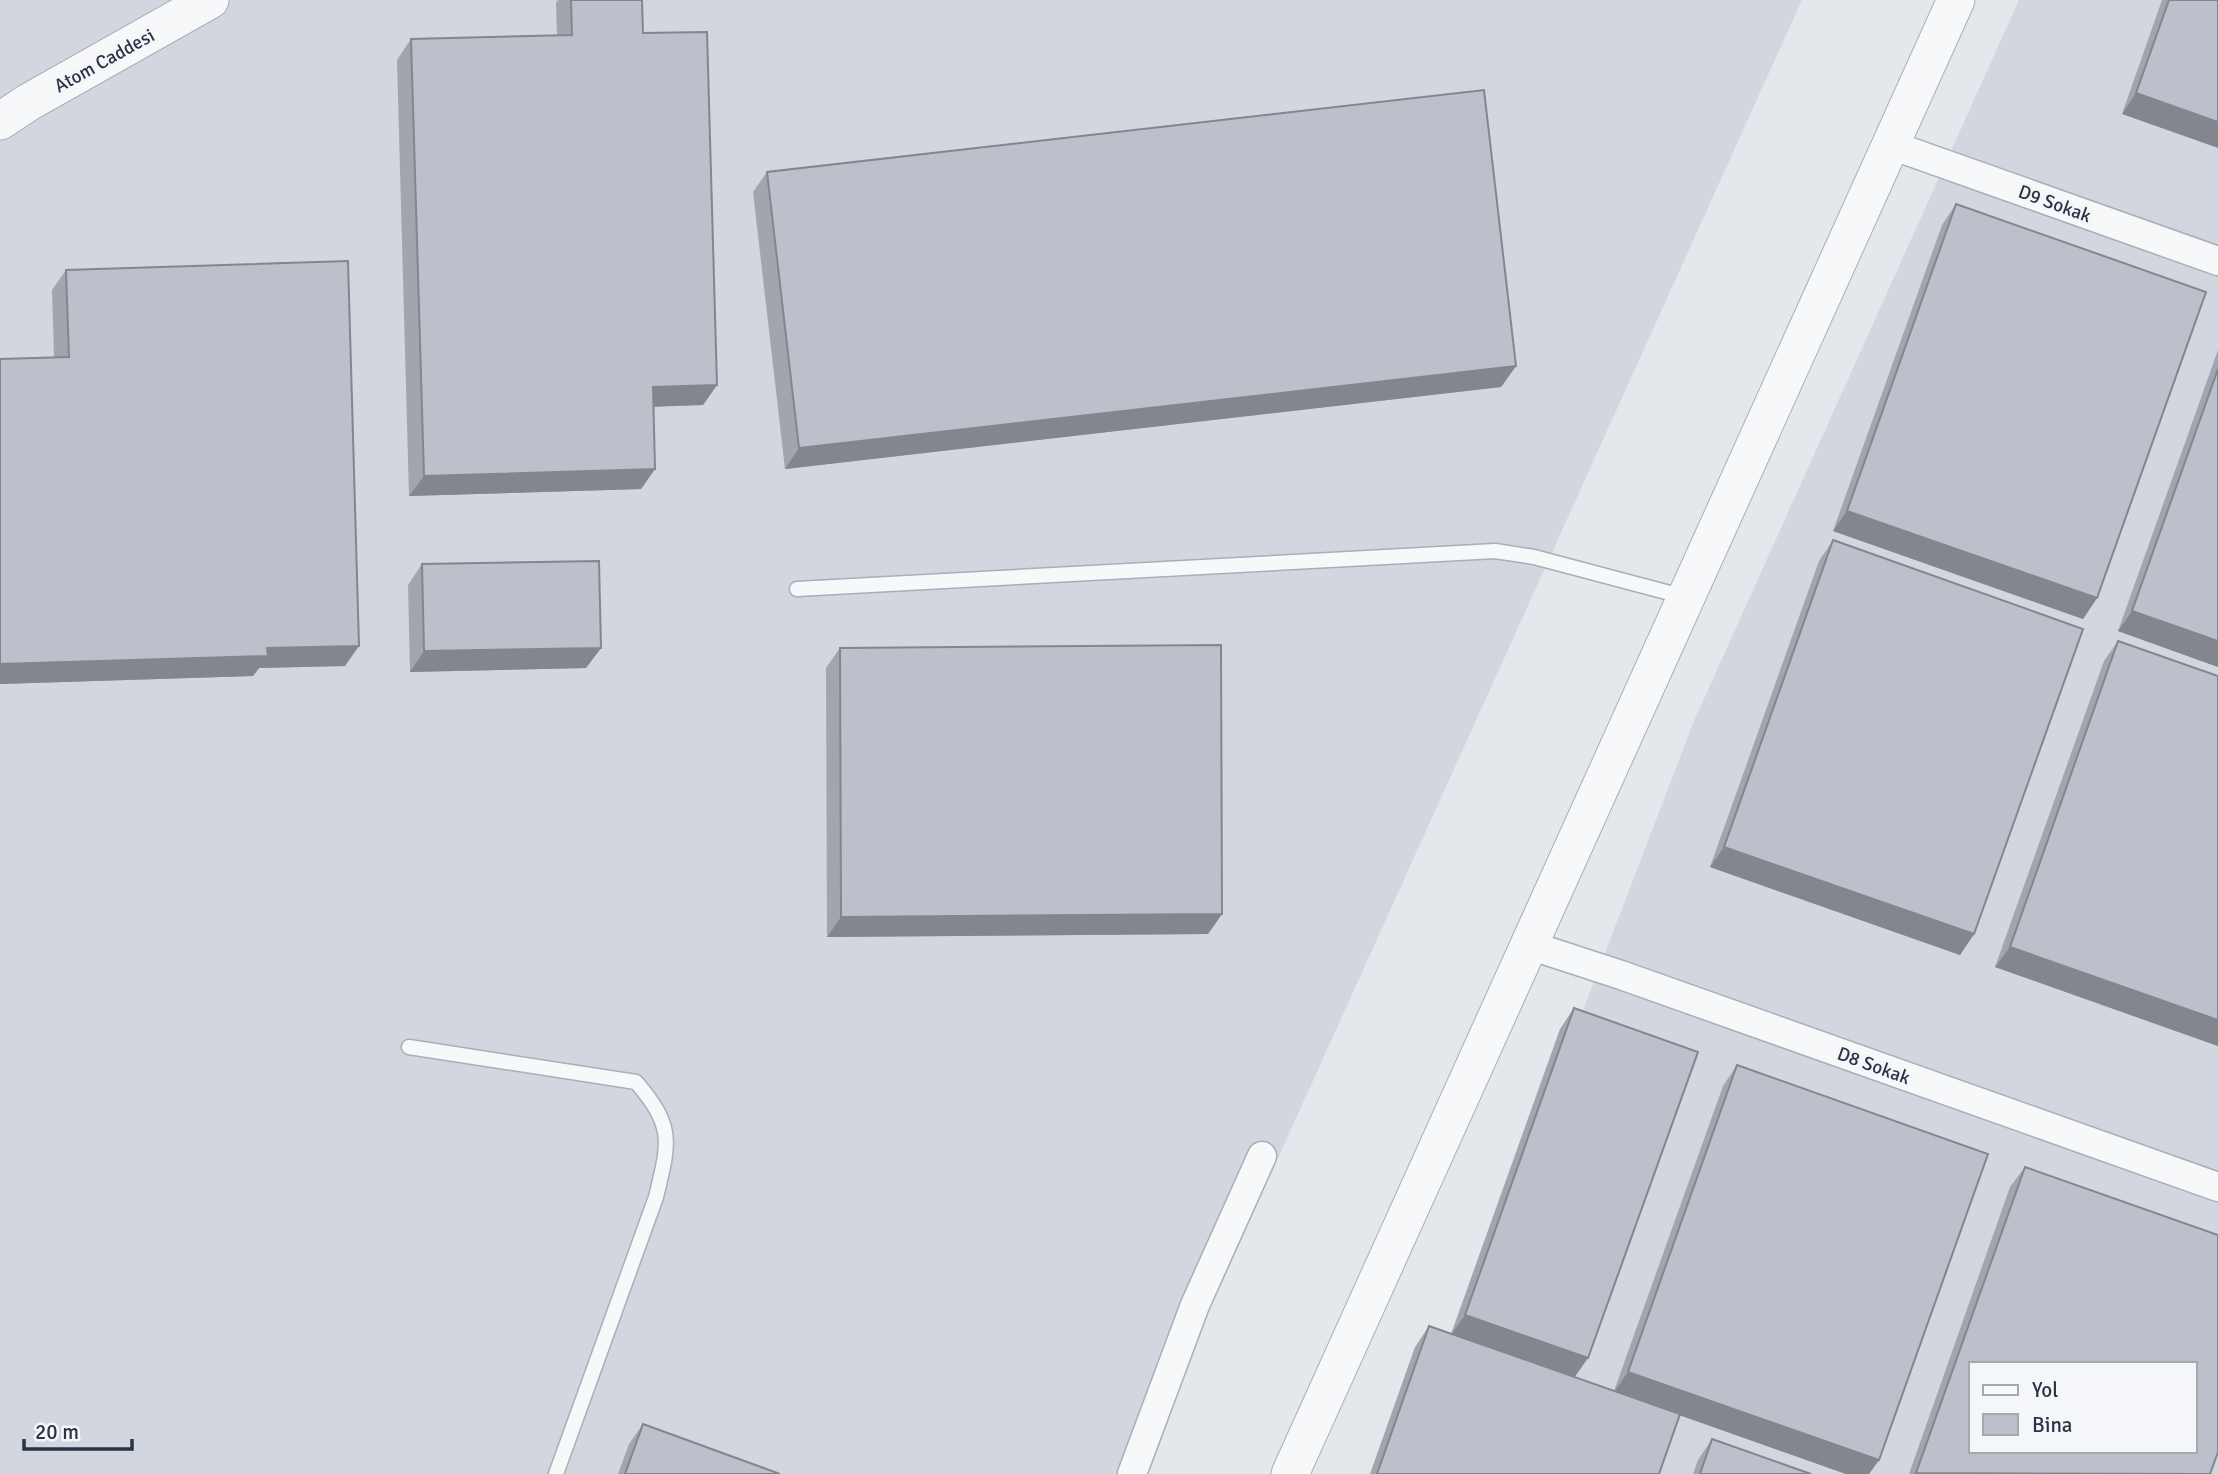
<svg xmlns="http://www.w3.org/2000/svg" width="2218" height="1474" font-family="Signika,sans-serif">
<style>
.built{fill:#d2d6de;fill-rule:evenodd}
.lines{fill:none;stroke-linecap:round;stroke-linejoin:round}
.service-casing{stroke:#a9aeb7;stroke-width:17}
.minor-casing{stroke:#a9aeb7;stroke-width:31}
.tertiary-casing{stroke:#a9aeb7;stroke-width:39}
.service{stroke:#f7f8fa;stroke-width:14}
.minor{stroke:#f7f8fa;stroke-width:28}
.tertiary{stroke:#f7f8fa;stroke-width:37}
.wall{fill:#a1a5ae}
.shaded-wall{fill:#83868d}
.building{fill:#bbc0ca;stroke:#83868d;stroke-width:2;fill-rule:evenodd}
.labels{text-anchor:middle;stroke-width:6;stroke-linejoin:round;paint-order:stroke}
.street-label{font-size:19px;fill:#2b3445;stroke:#f4f6f9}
</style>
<rect width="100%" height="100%" fill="#e4e7ec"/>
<g class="built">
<polygon points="0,0 1802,0 1135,1474 0,1474"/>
<path d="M2019 0H2218V1474H1405L1694 721ZM1971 1364H2195V1451H1971Z"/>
</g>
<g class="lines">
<g class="service-casing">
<g id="service">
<polyline points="797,589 1495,551 1534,557 1685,597"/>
<path d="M409 1047 636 1082C675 1127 669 1143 656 1197L556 1474"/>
</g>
</g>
<g class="minor-casing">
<g id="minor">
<polyline points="1891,145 2218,261"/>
<polyline points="1529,945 1621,975 2218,1187"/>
<polyline points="1132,1474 1195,1305 1262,1156"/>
</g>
</g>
<g class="tertiary-casing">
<g id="tertiary">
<polyline points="0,121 29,102 210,0"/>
<polyline points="1290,1474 1956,0"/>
</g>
</g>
<use href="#service" class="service"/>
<use href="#minor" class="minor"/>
<use href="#tertiary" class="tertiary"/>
</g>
<g class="wall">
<polygon points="558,0 642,0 643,33 717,385 703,405 653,407 655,469 641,489 409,496 397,60 411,39 557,36 556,3"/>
<polygon points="2162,0 2218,0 2122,114"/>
<polygon points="767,172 1516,366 1501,387 785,469 753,192"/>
<polygon points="1956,204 2097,598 2083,619 1833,531 1942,225"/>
<polygon points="66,270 345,666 259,668 253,676 0,684 0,359 54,357 52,290"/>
<polygon points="2218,350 2218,667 2118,631"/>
<polygon points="1833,540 1974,934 1960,955 1710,867 1819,561"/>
<polygon points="422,564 601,648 586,668 410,672 408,585"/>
<polygon points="2118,641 2218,676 2218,1046 1995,967 2104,661"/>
<polygon points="840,648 1222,914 1208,934 827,937 826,668"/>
<polygon points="1574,1008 1575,1377 1614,1391 1723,1086 1737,1065 1879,1460 1869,1474 1846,1474 1680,1415 1659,1474 1370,1474 1415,1347 1429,1326 1451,1334 1560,1029"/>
<polygon points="2025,1167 2210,1474 1909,1474 2010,1187"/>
<polygon points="643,1424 780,1474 618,1474 629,1444"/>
<polygon points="1712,1439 1811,1474 1693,1474 1698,1460"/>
</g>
<g class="shaded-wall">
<polygon points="2136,93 2218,122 2218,148 2122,114"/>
<polygon points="1516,366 1501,387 785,469 799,448"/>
<polygon points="717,385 703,405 638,407 653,387"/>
<polygon points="655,469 641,489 409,496 424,476"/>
<polygon points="1847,511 2097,598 2083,619 1833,531"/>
<polygon points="2132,611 2218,641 2218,667 2118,631"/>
<polygon points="359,646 345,666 259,668 253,676 0,684 0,664 267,648"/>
<polygon points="601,648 586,668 410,672 424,651"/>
<polygon points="1724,847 1974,934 1960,955 1710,867"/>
<polygon points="1222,914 1208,934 827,937 841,917"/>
<polygon points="2010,947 2218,1020 2218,1046 1995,967"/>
<polygon points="1465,1315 1588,1358 1574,1378 1451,1335"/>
<polygon points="1628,1372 1879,1460 1869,1474 1846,1474 1614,1392"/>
</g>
<g class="building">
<polygon points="571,0 642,0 643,33 707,32 717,385 653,387 655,469 424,476 411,39 572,35"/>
<polygon points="2169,0 2218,0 2218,122 2136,93"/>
<polygon points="1484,90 1516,366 799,448 767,172"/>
<polygon points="1956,204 2206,292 2097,598 1847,511"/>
<polygon points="348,261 359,646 267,648 268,656 0,664 0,359 69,357 66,270"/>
<polygon points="2218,369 2218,641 2132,611"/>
<polygon points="1833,540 2083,629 1974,934 1724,847"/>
<polygon points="599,561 601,648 424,651 422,564"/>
<polygon points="2118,641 2218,676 2218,1020 2010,947"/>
<polygon points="1221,645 1222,914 841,917 840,648"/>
<polygon points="1574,1008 1698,1052 1588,1358 1465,1315"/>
<polygon points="1737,1065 1988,1154 1879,1460 1628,1372"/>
<path d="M2025 1167 2218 1235V1452L2210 1474 1916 1473ZM1971 1364H2195V1451H1971Z"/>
<polygon points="1429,1326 1680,1414 1659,1474 1377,1474"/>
<polygon points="643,1424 780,1474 625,1474"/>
<polygon points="1712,1439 1811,1474 1700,1474"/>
</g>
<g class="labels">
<g class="street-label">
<text transform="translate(104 60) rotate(-29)" y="7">Atom Caddesi</text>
<text transform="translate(2055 203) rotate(20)" y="7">D9 Sokak</text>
<text transform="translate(1874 1065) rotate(20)" y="7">D8 Sokak</text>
</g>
</g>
<rect x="1969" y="1362" width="228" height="91" fill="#f4f6f9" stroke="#a4a8b1" stroke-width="2"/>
<rect x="1983" y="1385" width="35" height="10" fill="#f7f8fa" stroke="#a4a8b1" stroke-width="2"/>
<text x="2032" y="1397" font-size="21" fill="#2b3445">Yol</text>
<rect x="1983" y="1414" width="35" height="21" fill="#bbc0ca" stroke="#a4a8b1" stroke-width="2"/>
<text x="2032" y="1432" font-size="21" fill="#2b3445">Bina</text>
<path d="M24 1439v10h108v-10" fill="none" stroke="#2b3445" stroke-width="3.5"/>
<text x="35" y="1439" font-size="21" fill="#2b3445" stroke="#f4f6f9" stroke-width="5" paint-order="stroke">20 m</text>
</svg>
